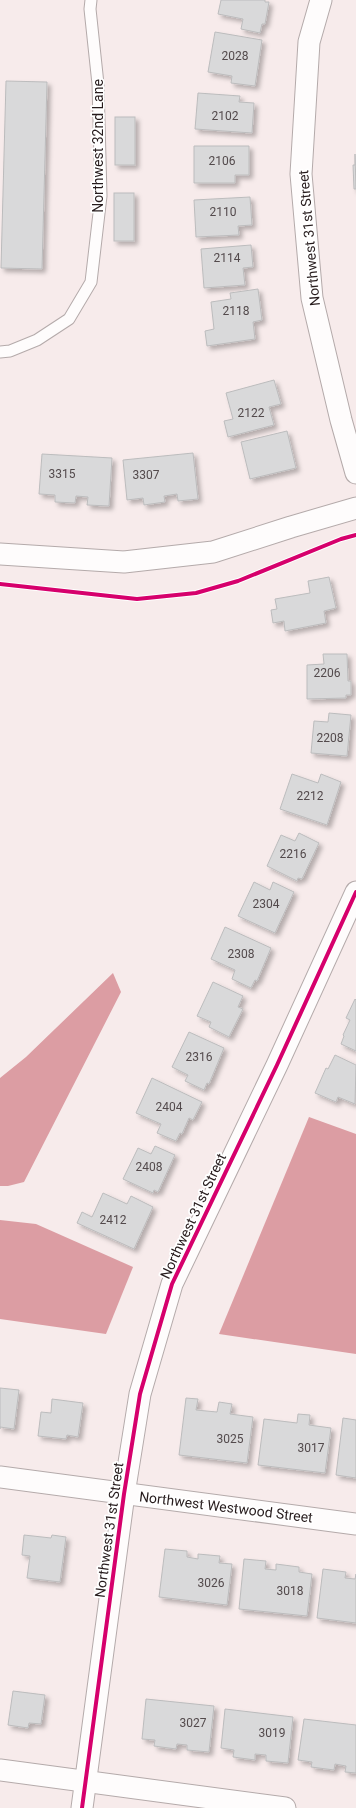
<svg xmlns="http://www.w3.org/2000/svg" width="356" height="1808" font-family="Roboto,sans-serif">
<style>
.water{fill:#dc9da3}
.building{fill:#d9d9da;stroke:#bcbcbd;filter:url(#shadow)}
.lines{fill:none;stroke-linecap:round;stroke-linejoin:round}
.lane-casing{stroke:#b4aaaa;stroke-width:13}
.street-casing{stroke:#b4aaaa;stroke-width:23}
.lane{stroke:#fefcfc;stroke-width:11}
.street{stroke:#fefcfc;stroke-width:21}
.cycleway-casing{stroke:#fff;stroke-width:6}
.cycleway{stroke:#d6006c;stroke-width:4}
.labels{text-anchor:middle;stroke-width:3.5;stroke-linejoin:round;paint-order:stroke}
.number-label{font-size:12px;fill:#534a4c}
.street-label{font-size:14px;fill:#261b1c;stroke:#fff}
</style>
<defs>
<filter id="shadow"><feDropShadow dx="3.5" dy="3.5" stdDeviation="2" flood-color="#0004"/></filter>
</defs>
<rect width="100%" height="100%" fill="#f7ebeb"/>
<g class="water">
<polygon points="113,973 121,992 24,1182 8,1186 0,1186 0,1078 26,1057"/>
<polygon points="309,1117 356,1134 356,1354 219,1334"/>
<polygon points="0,1220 36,1224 133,1267 106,1334 0,1319"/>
</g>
<g class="building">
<polygon points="221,0 265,0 265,2 269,2 265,24 262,24 260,33 241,29 243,19 218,14"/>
<polygon points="215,32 262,40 255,86 231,83 232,76 208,72"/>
<polygon points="6,81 47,82 42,269 1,268"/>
<polygon points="198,93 240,96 239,102 254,103 252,133 195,129"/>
<rect x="115" y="117" width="20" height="48"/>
<polygon points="194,146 249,146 249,175 235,175 235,183 194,183"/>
<polygon points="355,154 356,189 354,189 353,165 355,165"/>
<rect x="114" y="193" width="20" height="48"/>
<polygon points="250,197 252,225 238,226 239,235 196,237 194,200"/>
<polygon points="251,245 253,267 243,268 245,285 204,288 201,249"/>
<polygon points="258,289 262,320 253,322 255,339 207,346 205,331 214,329 211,302 231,299 230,293"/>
<polygon points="274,380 281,404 269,407 274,425 228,437 224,421 233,419 226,393"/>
<polygon points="287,431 296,468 250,479 241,442"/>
<polygon points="193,453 198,499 178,501 177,494 164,496 165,502 144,505 143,498 127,500 123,460"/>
<polygon points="42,454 112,458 109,506 87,505 88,497 76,496 75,503 55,502 55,495 39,494"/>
<polygon points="329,577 336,608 324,611 326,623 285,631 284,621 273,623 271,610 277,609 275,599 310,593 308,581"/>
<polygon points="323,654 347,654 348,681 351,681 351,695 346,695 346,698 307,699 307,665 324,664"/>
<polygon points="329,713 351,715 347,756 311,753 314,721 328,722"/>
<polygon points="292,774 318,783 321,774 341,782 327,825 280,809"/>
<polygon points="299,833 319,843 302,879 298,878 297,881 267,866 281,835 295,841"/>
<polygon points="254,882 270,890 273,882 294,892 275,933 238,916"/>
<polygon points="225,927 271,948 257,981 255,980 251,988 232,979 235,970 211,959"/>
<polygon points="213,982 243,996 238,1007 243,1009 229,1037 209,1027 211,1022 197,1016"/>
<polygon points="355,999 356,1000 356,1051 341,1044 344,1036 343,1035 350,1020 346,1018"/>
<polygon points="189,1032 224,1048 209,1084 207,1083 204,1090 185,1081 188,1075 172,1067"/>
<polygon points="335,1055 356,1065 355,1104 338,1097 336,1102 315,1093 326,1068 328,1069"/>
<polygon points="152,1078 202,1102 193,1120 189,1118 182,1134 180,1133 176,1141 157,1133 161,1124 136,1113"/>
<polygon points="155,1146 175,1155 158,1192 154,1190 153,1193 123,1179 138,1148 151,1154"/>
<polygon points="103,1193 127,1204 131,1196 153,1207 134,1249 77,1223 82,1212 92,1217"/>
<polygon points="0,1388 19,1390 14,1429 0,1427 0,1429"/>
<polygon points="186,1398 198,1399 196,1410 217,1412 219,1402 232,1404 230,1414 253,1417 247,1463 179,1455"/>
<polygon points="52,1399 83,1403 78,1437 67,1435 66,1439 38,1436 41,1412 51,1413"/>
<polygon points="298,1414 310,1415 309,1425 331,1428 325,1473 258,1465 264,1419 297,1423"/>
<polygon points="343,1418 356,1420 356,1478 336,1475"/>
<polygon points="24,1535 51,1538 52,1535 66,1537 60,1582 27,1578 30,1556 22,1555"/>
<polygon points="165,1549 187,1551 187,1557 198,1559 198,1554 220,1556 219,1563 232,1564 227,1605 159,1597"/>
<polygon points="244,1559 266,1561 265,1569 276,1570 276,1564 299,1567 299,1572 312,1574 307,1616 239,1609"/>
<polygon points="323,1569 346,1572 345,1578 355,1579 356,1574 356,1623 317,1618"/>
<polygon points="13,1691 45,1695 41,1724 29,1723 28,1728 8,1725"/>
<polygon points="146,1699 214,1706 209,1752 187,1750 187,1745 177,1744 176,1749 154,1746 155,1740 142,1739"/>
<polygon points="225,1709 293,1717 288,1763 266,1761 266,1755 255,1754 255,1760 233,1757 234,1750 221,1748"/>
<polygon points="304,1719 356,1725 356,1773 345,1772 346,1766 335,1764 334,1770 311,1767 312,1762 298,1760"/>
</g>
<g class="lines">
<g class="lane-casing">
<polyline id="lane" points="0,352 10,351 37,340 69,319 91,282 101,196 98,84 90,9 91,0"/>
</g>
<g class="street-casing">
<g id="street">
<polyline points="321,0 309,42 301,174 312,298 341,420 356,473"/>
<polyline points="0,554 124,562 213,552 291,527 356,508"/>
<polyline points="0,1477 356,1524"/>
<polyline points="0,1770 285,1808"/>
<polyline points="82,1808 124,1494 140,1394 172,1284 277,1065 356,892"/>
</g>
</g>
<use href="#lane" class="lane"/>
<use href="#street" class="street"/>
<g class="cycleway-casing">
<g id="cycleway">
<polyline points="0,584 137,599 196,593 238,581 341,539 356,535"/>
<polyline points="82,1808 124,1494 140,1394 172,1284 277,1065 356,892"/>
</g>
</g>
<use href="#cycleway" class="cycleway"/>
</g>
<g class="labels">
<g class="number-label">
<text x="235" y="60">2028</text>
<text x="225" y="120">2102</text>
<text x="222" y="165">2106</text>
<text x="223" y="216">2110</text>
<text x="227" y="262">2114</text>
<text x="236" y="315">2118</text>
<text x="251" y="417">2122</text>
<text x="62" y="478">3315</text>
<text x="146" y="479">3307</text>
<text x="327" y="677">2206</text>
<text x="330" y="742">2208</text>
<text x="310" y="800">2212</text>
<text x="293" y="858">2216</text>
<text x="266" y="908">2304</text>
<text x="241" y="958">2308</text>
<text x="199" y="1061">2316</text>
<text x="169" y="1111">2404</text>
<text x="149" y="1171">2408</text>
<text x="113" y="1224">2412</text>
<text x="230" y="1443">3025</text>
<text x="311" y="1452">3017</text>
<text x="211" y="1587">3026</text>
<text x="290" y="1595">3018</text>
<text x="193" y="1727">3027</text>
<text x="272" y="1737">3019</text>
</g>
<g class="street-label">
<text transform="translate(98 146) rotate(-90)" y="5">Northwest 32nd Lane</text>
<text transform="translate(309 238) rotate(-95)" y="5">Northwest 31st Street</text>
<text transform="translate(193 1216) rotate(-65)" y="5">Northwest 31st Street</text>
<text transform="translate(226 1507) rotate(7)" y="5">Northwest Westwood Street</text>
<text transform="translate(109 1530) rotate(-82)" y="5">Northwest 31st Street</text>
</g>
</g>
</svg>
